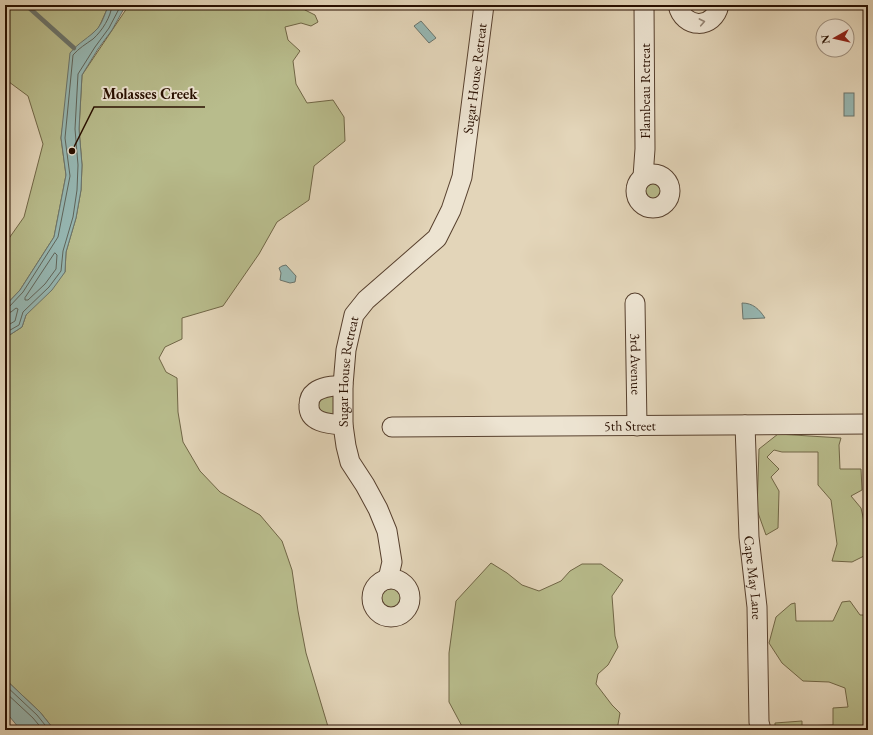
<svg xmlns="http://www.w3.org/2000/svg" width="873" height="735" font-family="'EB Garamond',serif">
<style>
.green{fill:#b8bc8c;stroke:#706646}
.water{fill:#96b8b4;stroke:#6a746c}
.lines{fill:none;stroke-linecap:round;stroke-linejoin:round}
.shore{stroke:#5f645a;stroke-width:1}
.stream{stroke:#6a746c;stroke-width:4.5}
.minor-casing{stroke:#57402e;stroke-width:21}
.minor{stroke:#ede4d2;stroke-width:19}
.oneway{stroke:#948474}
.labels{text-anchor:middle;stroke-width:4;stroke-linejoin:round;paint-order:stroke}
.street-label{font-size:14px;fill:#280f00;stroke:#ede4d2}
.leader{fill:none;stroke:#280f00;stroke-width:1.5}
.callout-dot{fill:#280f00;stroke:#ede4d2;stroke-width:1.5}
.callout-label{font-size:15px;text-anchor:middle;font-weight:bold;fill:#280f00;stroke:#ede4d2;stroke-width:4;stroke-linejoin:round;paint-order:stroke}
</style>
<rect width="100%" height="100%" fill="#e3d5b9"/>
<filter id="stains"><feTurbulence type="fractalNoise" baseFrequency=".005" numOctaves="4"/><feColorMatrix values="0 0 0 0 .2 0 0 0 0 .09 0 0 0 0 .02 0 0 0 .5 -.17"/></filter>
<radialGradient id="worn" r=".72"><stop offset=".6" stop-color="#630" stop-opacity="0"/><stop offset="1" stop-color="#630" stop-opacity=".3"/></radialGradient>
<g class="green">
<polygon points="5,5 109,5 99,27 91,35 65,109 61,138 66,175 54,237 20,290 5,306 5,244 24,217 43,144 28,96 5,79"/>
<polygon points="129,5 299,5 305,10 315,15 318,22 311,26 301,23 285,27 288,40 300,51 293,61 296,84 307,103 333,100 344,117 345,141 314,166 309,200 277,222 259,254 223,306 182,318 182,339 165,347 159,358 166,372 177,378 178,412 183,442 200,471 220,492 260,515 282,541 292,570 298,611 306,653 329,730 56,730 52,727 40,712 5,679 5,340 8,336 22,327 26,315 65,272 66,252 76,218 81,190 82,165 79,129 82,75"/>
<circle cx="653" cy="191" r="9"/>
<path d="M330 395 336 398V413L333 415 323 414C314 403 318 400 330 395Z"/>
<polygon points="778,434 841,438 839,445 840,469 861,469 862,490 851,496 861,508 868,539 868,554 852,562 832,561 837,544 831,500 818,485 818,452 782,452 774,450 767,457 779,469 771,477 779,491 778,528 766,535 757,510 759,449"/>
<polygon points="491,563 507,573 522,585 539,591 561,581 570,571 582,564 601,564 623,580 612,596 615,636 618,647 608,665 598,674 596,684 612,705 620,713 617,730 464,730 449,702 449,653 456,601"/>
<circle cx="391" cy="599" r="11"/>
<polygon points="850,601 860,615 868,615 868,730 775,730 775,723 802,721 802,726 833,725 833,708 848,707 845,688 829,682 803,681 782,663 769,643 776,617 791,604 795,603 796,621 833,621 842,602"/>
</g>
<g class="water">
<path d="M109 5H126L112 30 98 49 82 75 79 129 82 165 81 190 76 218 66 252 65 272 52 290 26 315 22 327 8 336 5 340V306L20 290 54 237 66 175 61 138 70 53C79 42 89 38 98 28 103 22 105 12 109 5Z"/>
<polygon points="421,21 436,38 429,43 414,26"/>
<rect x="844" y="93" width="10" height="23"/>
<polygon points="286,265 296,276 295,282 290,283 280,280 281,273 279,268 282,266"/>
<path d="M742 303C753 303 759 309 765 318L743 319Z"/>
<polygon points="5,679 40,712 52,727 56,730 21,730 19,728 5,711"/>
</g>
<g class="lines">
<g class="shore">
<polygon points="55,253 57,255 56,269 45,284 28,300 25,300 25,298"/>
<path d="M5 308 9 307 23 292 58 237 70 176 65 138 73 55C79 48 86 44 93 39 102 31 111 17 112 5"/>
<polyline points="5,313 11,312 16,308 18,309 15,321 5,327"/>
<polyline points="5,333 19,325 23,312 49,287 61,271 63,251 73,217 77,190 78,165 75,129 78,74 95,47 109,28 121,5"/>
<polyline points="5,685 37,715 49,730"/>
<polyline points="5,692 33,718 43,730"/>
</g>
<g class="stream">
<polyline points="26,5 74,48"/>
<polyline points="548,729 549,730"/>
</g>
<g class="minor-casing">
<g id="minor">
<path d="M678 5C683 29 714 30 719 5"/>
<circle cx="653" cy="191" r="17"/>
<polyline points="643,177 645,149 644,5"/>
<path id="s1" d="M635 303 637 426"/>
<path d="M343 425C330 424 308 423 309 405 309 400 311 395 315 392 323 386 334 386 343 385"/>
<path id="s2" d="M745 425 749 537 757 607 759 722 761 730"/>
<path id="s3" d="M392 427 868 424"/>
<circle cx="391" cy="598" r="19"/>
<path id="s4" d="M388 579 392 562 387 531 378 509 365 485 350 462 346 446 343 425V385L346 350 354 315 366 300 437 238 451 210 462 177 484 5"/>
</g>
</g>
<use href="#minor" class="minor"/>
</g>
<defs><path id="oneway-chevron" d="M-2-3.5L2.5 0L-2 3.5" fill="none" stroke-width="1.6" stroke-linecap="round" stroke-linejoin="round"/></defs>
<use class="oneway" href="#oneway-chevron" transform="translate(702 22) rotate(-11)"/>
<g class="labels">
<g class="street-label">
<text dy="5" stroke="none"><textPath href="#s4" startOffset="555">Sugar House Retreat</textPath></text>
<text transform="translate(645 91) rotate(-90)" y="5">Flambeau Retreat</text>
<text dy="5" stroke="none"><textPath href="#s1" startOffset="61">3rd Avenue</textPath></text>
<text dy="5" stroke="none"><textPath href="#s4" startOffset="219">Sugar House Retreat</textPath></text>
<text dy="5" stroke="none"><textPath href="#s3" startOffset="238">5th Street</textPath></text>
<text dy="5" stroke="none"><textPath href="#s2" startOffset="153">Cape May Lane</textPath></text>
</g>
</g>
<path class="leader" d="M72 151L94 107H205"/>
<circle class="callout-dot" cx="72" cy="151" r="4"/>
<g class="callout-label">
<text x="150" y="99">Molasses Creek</text>
</g>
<rect width="873" height="735" fill="none" stroke="#e3d5b9" stroke-width="20"/>
<rect x="6" y="6" width="861" height="723" fill="none" stroke="#280f00" stroke-width="2"/>
<rect x="10" y="10" width="853" height="715" fill="none" stroke="#280f00"/>
<g transform="translate(835 38) rotate(262)"><circle r="19" fill="#ede4d2" stroke="#9e8f7e"/>
<path d="M0-3L7 15L0 10L-7 15Z" fill="#8f2418"/>
<text y="-6" font-size="11" font-weight="bold" text-anchor="middle" fill="#280f00">N</text>
</g>
<rect width="100%" height="100%" filter="url(#stains)"/>
<rect width="100%" height="100%" fill="url(#worn)"/>
</svg>
